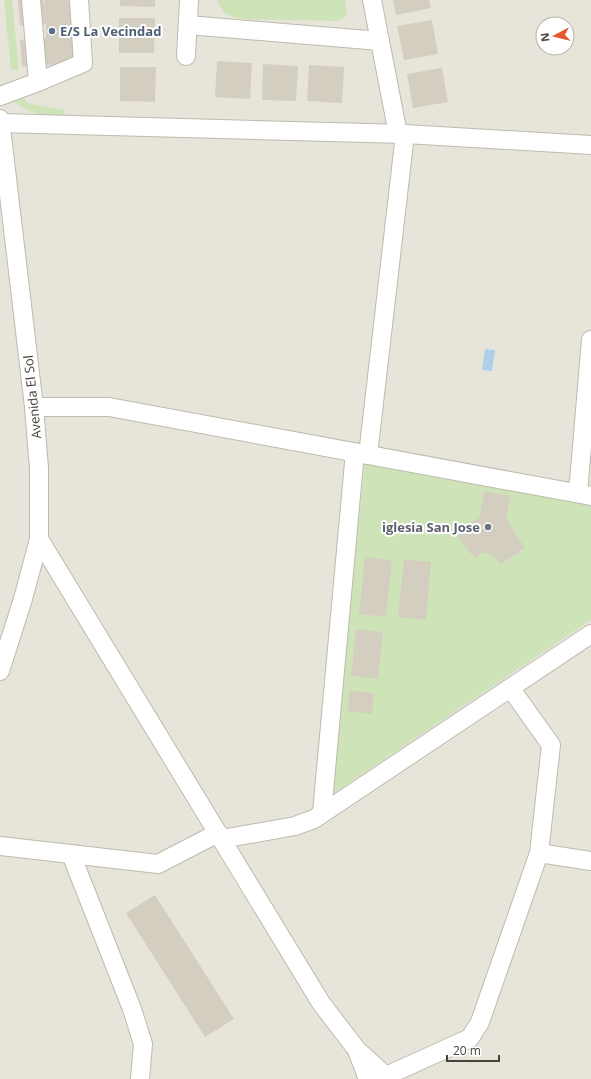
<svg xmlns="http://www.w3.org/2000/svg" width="591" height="1079" font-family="'Open Sans',sans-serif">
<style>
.residential{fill:#e7e4da;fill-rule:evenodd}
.green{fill:#cee4b8}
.water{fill:#aeceea}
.building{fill:#d4cec1}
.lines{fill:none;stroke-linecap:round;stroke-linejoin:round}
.minor-casing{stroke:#bfbaae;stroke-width:20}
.minor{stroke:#fff;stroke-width:18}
.service-dot{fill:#5c6f8a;stroke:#fff;stroke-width:1.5}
.worship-dot{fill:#6b7280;stroke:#fff;stroke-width:1.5}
.labels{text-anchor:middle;stroke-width:4;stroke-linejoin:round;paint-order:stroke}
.service-label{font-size:13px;font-weight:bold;fill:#4e5e75;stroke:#fff;text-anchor:start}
.street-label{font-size:13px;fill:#474339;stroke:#fff}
.worship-label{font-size:13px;font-weight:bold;fill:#5b616d;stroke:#fff;text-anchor:end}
</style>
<rect width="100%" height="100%" fill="#f4f2eb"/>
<path class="residential" d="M0 0H591V1079H0ZM543 24H567V48H543Z"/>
<g class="green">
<polygon points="4,0 12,0 19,70 11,70"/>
<path d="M217 0H345L347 14 339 21 242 19C227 16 223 14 217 0Z"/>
<path d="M22 96 27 103 64 110V116C45 115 28 115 14 101Z"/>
<polygon points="365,461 591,502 591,620 331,795"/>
</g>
<polygon class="water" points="485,349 495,350 492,371 482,370"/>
<g class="building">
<polygon points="18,0 44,0 45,9 45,0 72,0 75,63 22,67 20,40 46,38 46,24 20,26"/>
<polygon points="120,0 155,0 155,7 120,6"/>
<polygon points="393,0 429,0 431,8 396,15"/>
<polygon points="119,18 155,18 154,53 119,53"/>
<polygon points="432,20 438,54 404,60 397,26"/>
<polygon points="217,61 252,63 250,99 215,97"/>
<polygon points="263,64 298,66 296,101 262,100"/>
<polygon points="309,65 344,67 342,103 307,101"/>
<polygon points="120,67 156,67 155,102 120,101"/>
<polygon points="442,68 448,102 413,108 407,74"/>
<polygon points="484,491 511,496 506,519 525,548 501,564 491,554 482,553 475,559 456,534 480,516"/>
<polygon points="365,557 392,560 386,617 359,614"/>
<polygon points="404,559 431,562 426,620 398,617"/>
<polygon points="356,629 383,632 378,679 351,676"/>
<polygon points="350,690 374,694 372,714 347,711"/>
<polygon points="155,895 234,1019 205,1037 126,913"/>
</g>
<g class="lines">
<g class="minor-casing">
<g id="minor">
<polyline points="372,0 398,134"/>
<polyline points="188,25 380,41"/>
<polyline points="186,56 189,0"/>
<polyline points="38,82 83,63 79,0"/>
<polyline points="0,96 38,82 31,0"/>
<polyline points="0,119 34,407 39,468 39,539 23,599 0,671"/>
<polyline points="0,123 405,134 591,145"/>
<polyline points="34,407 109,407 591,496"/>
<polyline points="368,455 405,134"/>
<polyline points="578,493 591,340"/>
<polyline points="39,539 321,1003 357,1050 389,1079"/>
<polyline points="322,813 355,452"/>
<polyline points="222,839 295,826 314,819 591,634"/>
<polyline points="0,846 158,864 218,833"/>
<polyline points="539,853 591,861"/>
<polyline points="71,854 132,1009 143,1044 140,1079"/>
<polyline points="358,1053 368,1079"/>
<polyline points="386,1076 470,1038 480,1022 539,853 551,745 511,689"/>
</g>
</g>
<use href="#minor" class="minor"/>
</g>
<circle class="service-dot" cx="52" cy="31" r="4"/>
<circle class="worship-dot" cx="488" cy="527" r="4"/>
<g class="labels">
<g class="service-label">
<text x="60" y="36">E/S La Vecindad</text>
</g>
<g class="street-label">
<text transform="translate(32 397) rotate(-96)" y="5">Avenida El Sol</text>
</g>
<g class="worship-label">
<text x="480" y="532">iglesia San Jose</text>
</g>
</g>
<g transform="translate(555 36) rotate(263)"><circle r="19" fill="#ffffff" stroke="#b5b4b0"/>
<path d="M0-3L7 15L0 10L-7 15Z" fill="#e55631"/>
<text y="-6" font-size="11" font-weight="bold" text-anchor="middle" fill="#474339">N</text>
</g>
<path d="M447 1055v6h52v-6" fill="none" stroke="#474339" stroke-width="2"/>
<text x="453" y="1055" font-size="12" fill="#474339" stroke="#ffffff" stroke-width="3" paint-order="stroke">20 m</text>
</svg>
